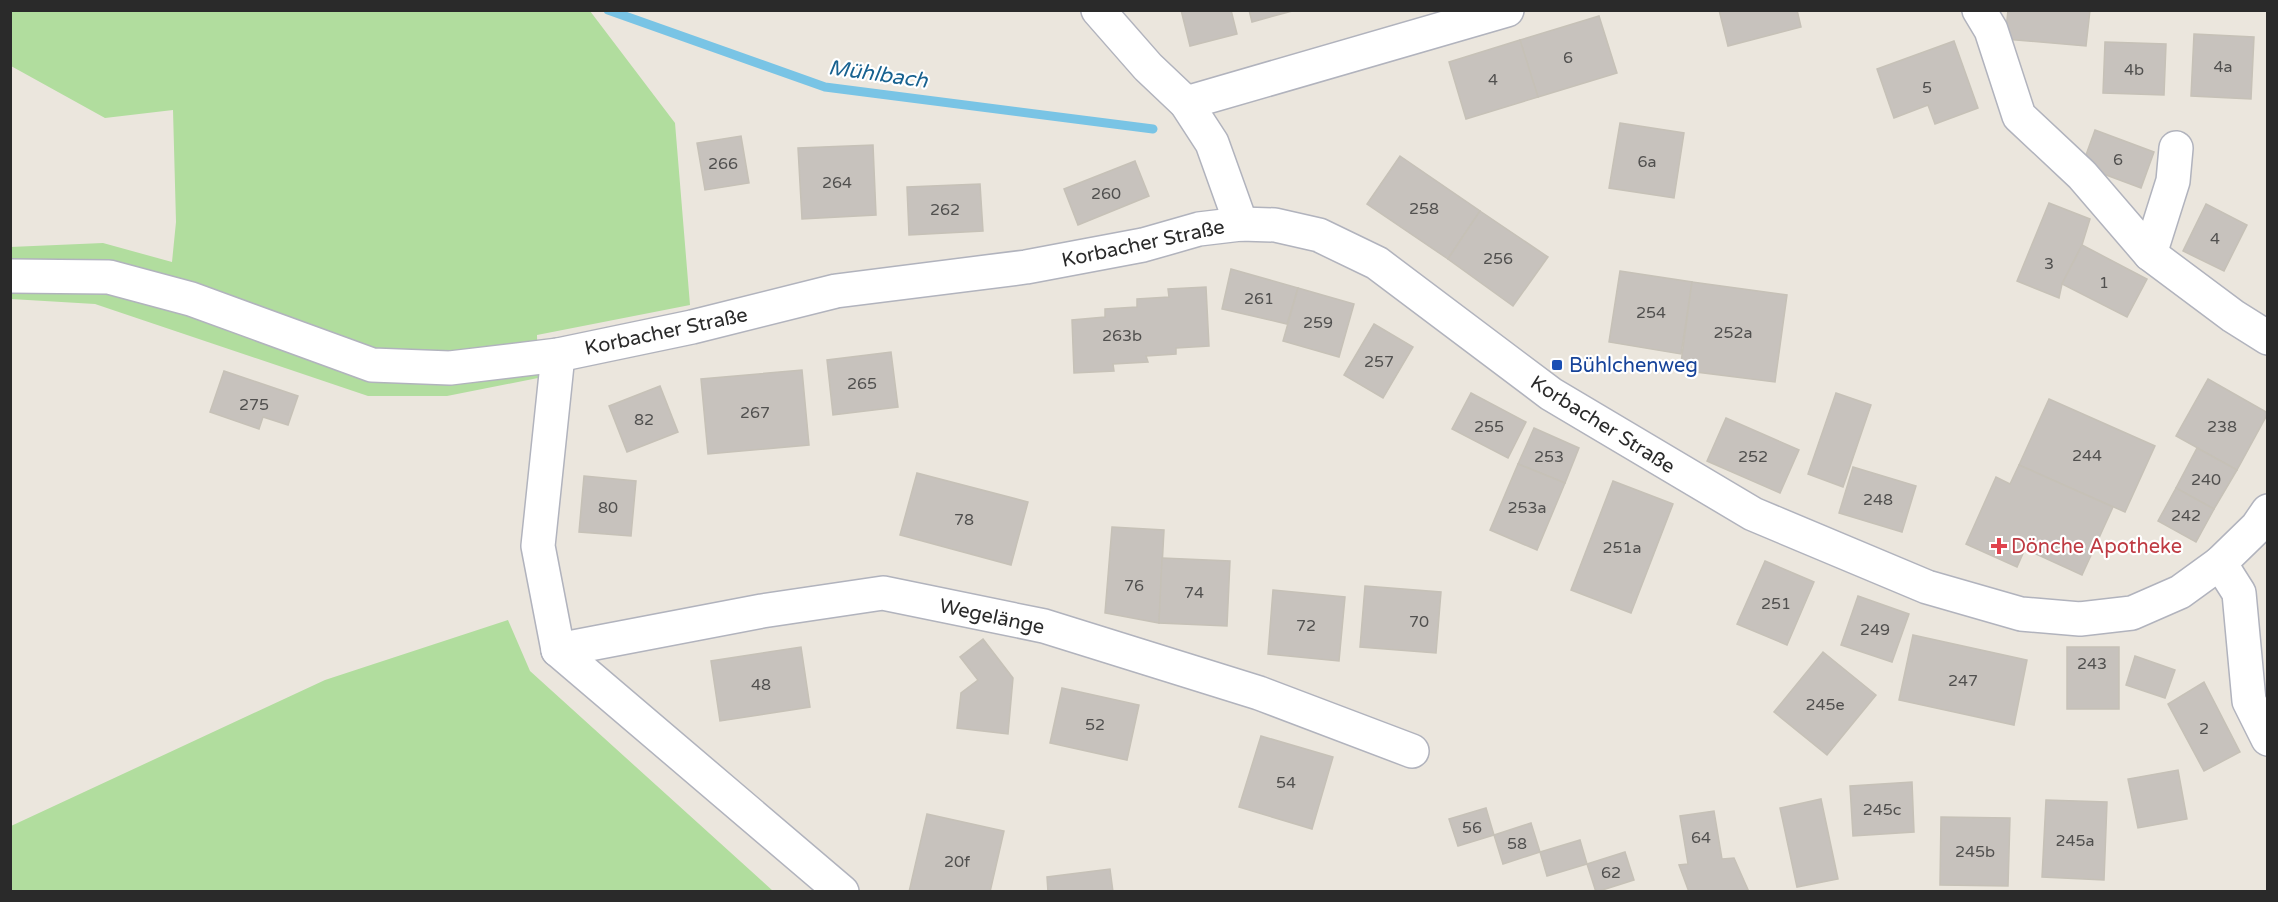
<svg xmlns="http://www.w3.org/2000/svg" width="2278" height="902" font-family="'Varela Round',sans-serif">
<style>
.green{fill:#b1dd9e}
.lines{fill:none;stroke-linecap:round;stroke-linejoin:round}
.stream{stroke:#79c4e5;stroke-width:9}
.building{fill:#c7c2bd;stroke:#c6c1b7;stroke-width:1.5}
.street-casing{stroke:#b1b3bd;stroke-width:36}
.secondary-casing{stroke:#b1b3bd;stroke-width:36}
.street{stroke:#fff;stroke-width:33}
.secondary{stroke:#fff;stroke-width:33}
.transit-dot{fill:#1a4fb4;stroke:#fff;stroke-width:2}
.health-dot{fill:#e0444e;stroke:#fff;stroke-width:2}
.labels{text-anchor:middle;stroke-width:4.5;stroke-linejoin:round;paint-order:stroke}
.number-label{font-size:16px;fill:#51504f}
.street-label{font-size:20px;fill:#2a2a2a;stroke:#fff}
.transit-label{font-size:20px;fill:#164399;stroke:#fff;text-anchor:start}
.health-label{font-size:20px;fill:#be3a42;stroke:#fff;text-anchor:start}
.water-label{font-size:21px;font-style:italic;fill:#186290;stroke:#fff}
</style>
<rect width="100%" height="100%" fill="#ebe6dd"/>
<g class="green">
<polygon points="11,11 590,11 675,123 690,305 537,335 538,378 447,396 368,396 95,304 11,299 10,247 103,243 172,262 176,222 173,110 105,118 11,66"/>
<polygon points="508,620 530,671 773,891 11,891 11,826 325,680"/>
</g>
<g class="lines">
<polyline class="stream" points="608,10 825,87 1153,129"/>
</g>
<g class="building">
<polygon points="1181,10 1231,10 1237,34 1190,46"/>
<polygon points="1249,10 1296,10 1252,22"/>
<polygon points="1719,10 1797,10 1801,27 1728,46"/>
<polygon points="2008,10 2090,10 2086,46 2005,39"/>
<polygon points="1599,16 1617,73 1538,97 1520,40"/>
<polygon points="2194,34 2254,37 2251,99 2191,96"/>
<polygon points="1520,40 1538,97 1466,119 1449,62"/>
<polygon points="1954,41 1978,108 1935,124 1928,105 1894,118 1877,69"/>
<polygon points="2105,42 2166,44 2164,95 2103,93"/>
<polygon points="1620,123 1684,133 1674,198 1609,188"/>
<polygon points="2095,130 2154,152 2141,188 2082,166"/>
<polygon points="741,136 749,183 705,190 697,143"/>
<polygon points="873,145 876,215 802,219 798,148"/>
<polygon points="1400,156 1480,211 1448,259 1367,204"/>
<polygon points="1135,161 1149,196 1078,225 1064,189"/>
<polygon points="980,184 983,231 909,235 907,187"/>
<polygon points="2049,203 2090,219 2082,245 2062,284 2059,298 2017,281"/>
<polygon points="2206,204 2247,225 2224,271 2183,251"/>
<polygon points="1480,211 1548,257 1513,306 1448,259"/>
<polygon points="2082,245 2147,279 2127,317 2062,284"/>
<polygon points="1231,269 1298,288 1287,324 1222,309"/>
<polygon points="1620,271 1692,282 1681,354 1609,342"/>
<polygon points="1692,282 1787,295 1775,382 1680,370"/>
<polygon points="1206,287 1209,346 1176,348 1176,354 1146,356 1148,362 1113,364 1114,371 1074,373 1072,320 1105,317 1105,309 1137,307 1137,299 1169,297 1168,289"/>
<polygon points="1298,288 1354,304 1339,357 1283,341"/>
<polygon points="1374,324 1413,347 1383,398 1344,375"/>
<polygon points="891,352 898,407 833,415 827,360"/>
<polygon points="802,370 809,445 708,454 701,379"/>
<polygon points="224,371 298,396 288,425 263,417 259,429 210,412"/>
<polygon points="2208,379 2268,413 2237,470 2176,436"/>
<polygon points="660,386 678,432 627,452 609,406"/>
<polygon points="1471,393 1526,422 1508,458 1452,429"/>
<polygon points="1836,393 1871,405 1843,487 1808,474"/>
<polygon points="2049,399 2155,446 2125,512 2019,465"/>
<polygon points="1726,418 1799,450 1780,493 1707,461"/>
<polygon points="1534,428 1579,448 1565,483 1518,464"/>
<polygon points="2197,448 2237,470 2214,509 2176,488"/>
<polygon points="1518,464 1565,483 1537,550 1490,530"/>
<polygon points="2019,465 2113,507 2082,575 2025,549 2017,567 1966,544 1996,477 2010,484"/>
<polygon points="1853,467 1916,486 1902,532 1839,513"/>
<polygon points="917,473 1028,502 1011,565 900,535"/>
<polygon points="584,476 636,481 631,536 579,532"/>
<polygon points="1613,481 1673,504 1631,613 1571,590"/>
<polygon points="2176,488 2214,509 2196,542 2158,521"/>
<polygon points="1112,527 1164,530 1159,623 1105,613"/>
<polygon points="1162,558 1230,561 1227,626 1159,623"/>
<polygon points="1765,561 1814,582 1787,645 1737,624"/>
<polygon points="1365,586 1441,592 1436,653 1360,647"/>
<polygon points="1273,590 1345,597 1339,661 1268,654"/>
<polygon points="1858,596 1909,614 1892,662 1841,645"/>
<polygon points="1913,635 2027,660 2014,725 1899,700"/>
<polygon points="983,639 1013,678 1008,734 957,728 961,693 978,680 960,657"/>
<polygon points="801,647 810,707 720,721 711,661"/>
<rect x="2067" y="647" width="52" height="62"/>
<polygon points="1823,652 1876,695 1827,755 1774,712"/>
<polygon points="2135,656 2175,670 2165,698 2126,685"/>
<polygon points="2204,682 2240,752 2204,771 2168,704"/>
<polygon points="1062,688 1139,705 1127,760 1050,743"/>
<polygon points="1261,736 1333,757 1312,829 1239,807"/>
<polygon points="2178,770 2187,819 2138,828 2128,779"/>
<polygon points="1912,782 1914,832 1853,836 1850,786"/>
<polygon points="1821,799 1838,879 1797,887 1780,808"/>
<polygon points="2046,800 2107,802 2104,880 2042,877"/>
<polygon points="1486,808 1494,835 1458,846 1449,819"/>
<polygon points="1714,811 1722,859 1734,858 1749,892 1689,892 1679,865 1688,864 1680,816"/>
<polygon points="927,814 1004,831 990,892 909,892"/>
<polygon points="1941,817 2010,818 2008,886 1940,885"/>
<polygon points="1531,823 1540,852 1503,864 1494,835"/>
<polygon points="1580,840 1587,864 1547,876 1540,852"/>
<polygon points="1625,852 1634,880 1596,892 1587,864"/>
<polygon points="1110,869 1113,892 1048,892 1047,877"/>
</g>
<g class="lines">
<g class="street-casing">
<g id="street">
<polyline points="1979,10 1991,30 2019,116 2082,175 2150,254 2233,316 2268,338"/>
<polyline points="1186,103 1507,10"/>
<polyline points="2150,254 2173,181 2176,148"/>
<polyline points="558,355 538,546 558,650 842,892"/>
<polyline points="2220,563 2239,593 2249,701 2268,739"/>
<polyline points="558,650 762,611 883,593 1044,626 1259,693 1412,751"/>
</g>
</g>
<g class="secondary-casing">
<g id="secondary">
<polyline points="1098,10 1148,67 1186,103 1212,143 1241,224"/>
<polyline points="10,276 109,277 191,299 372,365 450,368 558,355 692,327 836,291 1026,267 1143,245 1199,229 1241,224 1275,225 1319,235 1377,263 1551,394 1753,514 1927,587 2021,614 2080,619 2132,613 2180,592 2220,563 2257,527 2268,511"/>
</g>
</g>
<use href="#street" class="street"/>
<use href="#secondary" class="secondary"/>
</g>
<rect class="transit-dot" x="1551" y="359" width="12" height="12" rx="3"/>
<path class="health-dot" d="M1996 537h6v6h6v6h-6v6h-6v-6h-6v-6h6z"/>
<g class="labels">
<g class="number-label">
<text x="1568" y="63">6</text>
<text x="2223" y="72">4a</text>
<text x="2134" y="75">4b</text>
<text x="1493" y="85">4</text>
<text x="1927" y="93">5</text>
<text x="2118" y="165">6</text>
<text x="1647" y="167">6a</text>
<text x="723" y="169">266</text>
<text x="837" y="188">264</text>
<text x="1106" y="199">260</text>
<text x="1424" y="214">258</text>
<text x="945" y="215">262</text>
<text x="2215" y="244">4</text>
<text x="1498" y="264">256</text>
<text x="2049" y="269">3</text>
<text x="2104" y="288">1</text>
<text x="1259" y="304">261</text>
<text x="1651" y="318">254</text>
<text x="1318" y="328">259</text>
<text x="1733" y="338">252a</text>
<text x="1122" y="341">263b</text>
<text x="1379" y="367">257</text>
<text x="862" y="389">265</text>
<text x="254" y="410">275</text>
<text x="755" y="418">267</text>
<text x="644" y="425">82</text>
<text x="1489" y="432">255</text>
<text x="2222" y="432">238</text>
<text x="2087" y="461">244</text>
<text x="1549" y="462">253</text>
<text x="1753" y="462">252</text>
<text x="2206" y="485">240</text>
<text x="1878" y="505">248</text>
<text x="608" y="513">80</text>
<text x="1527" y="513">253a</text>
<text x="2186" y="521">242</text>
<text x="964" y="525">78</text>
<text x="1622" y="553">251a</text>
<text x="1134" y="591">76</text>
<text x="1194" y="598">74</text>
<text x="1776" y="609">251</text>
<text x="1419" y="627">70</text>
<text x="1306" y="631">72</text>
<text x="1875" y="635">249</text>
<text x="2092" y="669">243</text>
<text x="1963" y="686">247</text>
<text x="761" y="690">48</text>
<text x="1825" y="710">245e</text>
<text x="1095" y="730">52</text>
<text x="2204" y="734">2</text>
<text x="1286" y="788">54</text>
<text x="1882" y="815">245c</text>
<text x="1472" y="833">56</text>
<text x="1701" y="843">64</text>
<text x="2075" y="846">245a</text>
<text x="1517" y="849">58</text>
<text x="1975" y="857">245b</text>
<text x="957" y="867">20f</text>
<text x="1611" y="878">62</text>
</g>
<g class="street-label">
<text transform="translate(1143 243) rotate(-12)" y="7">Korbacher Straße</text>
<text transform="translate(666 331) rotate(-12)" y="7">Korbacher Straße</text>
<text transform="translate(1603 424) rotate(32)" y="7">Korbacher Straße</text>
<text transform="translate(992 616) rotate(12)" y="7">Wegelänge</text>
</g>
<g class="transit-label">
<text x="1569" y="372">Bühlchenweg</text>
</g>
<g class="health-label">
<text x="2011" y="553">Dönche Apotheke</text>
</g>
<g class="water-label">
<text transform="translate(878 74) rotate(8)" y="7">Mühlbach</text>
</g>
</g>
<rect width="2278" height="902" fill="none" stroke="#2a2a2a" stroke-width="24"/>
</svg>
